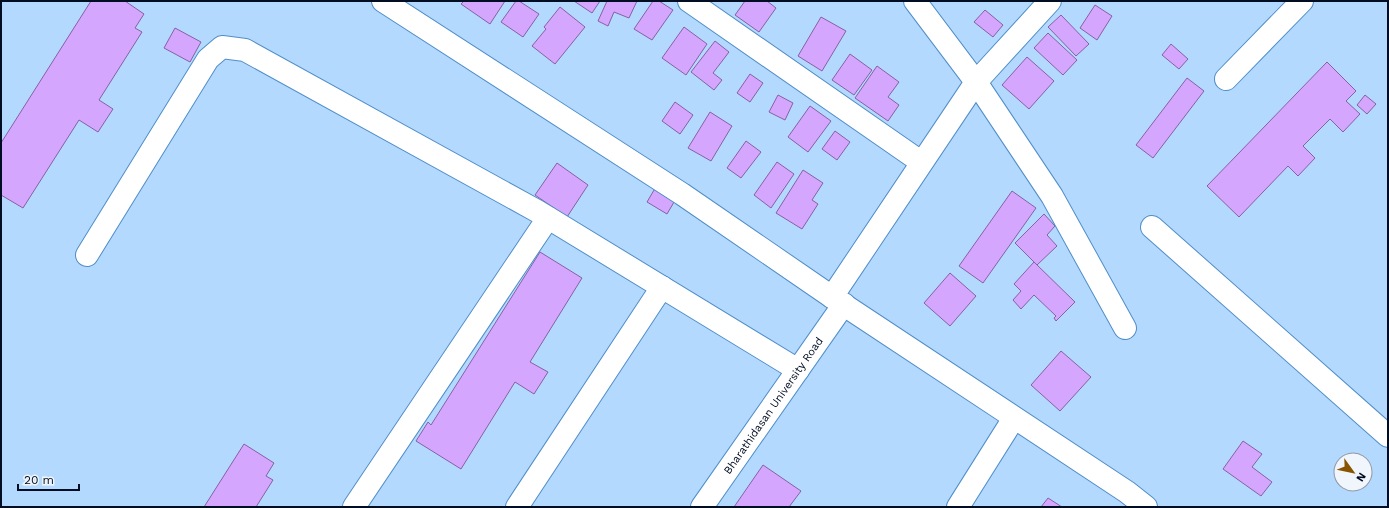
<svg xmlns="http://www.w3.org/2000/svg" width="1389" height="508" font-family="'Work Sans',sans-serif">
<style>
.building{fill:#d5a6fd;stroke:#8661a4}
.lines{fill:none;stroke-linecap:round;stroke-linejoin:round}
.minor-casing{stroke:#508ec8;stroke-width:24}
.major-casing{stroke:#508ec8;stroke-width:24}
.minor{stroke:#fff;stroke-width:22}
.major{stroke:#fff;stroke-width:22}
.labels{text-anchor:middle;stroke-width:3;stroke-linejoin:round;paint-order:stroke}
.street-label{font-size:11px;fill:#000d23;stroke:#f0f6fc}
</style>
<rect width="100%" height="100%" fill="#b3d9fe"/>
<g class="building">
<polygon points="91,1 125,1 144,14 135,28 142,32 99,100 113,109 98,132 79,120 23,208 1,195 1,143"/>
<polygon points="464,1 505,1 490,24 461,4"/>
<polygon points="516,1 519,1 539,14 523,37 501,22"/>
<polygon points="574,1 600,1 592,13"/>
<polygon points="607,1 637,1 629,18 614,12 608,26 598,21"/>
<polygon points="653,1 659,1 673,10 652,40 634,29"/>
<polygon points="745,1 767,1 776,8 759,32 735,15"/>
<polygon points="1095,5 1112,16 1097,40 1080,28"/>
<polygon points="560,7 585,27 555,64 532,46 546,29 544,27"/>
<polygon points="985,10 1003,25 993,37 974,22"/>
<polygon points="1061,15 1089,44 1076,56 1048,27"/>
<polygon points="821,17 846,31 822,71 798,56"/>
<polygon points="684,27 707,44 686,75 662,58"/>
<polygon points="175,28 201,42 190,62 164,48"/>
<polygon points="1048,33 1077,60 1063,75 1034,48"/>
<polygon points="715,41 729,52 713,73 722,80 714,90 691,72"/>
<polygon points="1171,44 1188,59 1179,69 1162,55"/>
<polygon points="850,54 872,70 854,95 832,80"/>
<polygon points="1027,57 1054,81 1029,109 1002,85"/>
<polygon points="1327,62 1356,91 1346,101 1360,114 1343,132 1330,119 1303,146 1315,158 1298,176 1288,166 1239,217 1207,186"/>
<polygon points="877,66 899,82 888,97 899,105 888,121 855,98"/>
<polygon points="750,74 763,83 750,102 737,93"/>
<polygon points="1187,78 1204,91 1153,158 1136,145"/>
<polygon points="778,95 793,103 785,120 769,112"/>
<polygon points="1365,95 1376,104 1367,114 1357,105"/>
<polygon points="675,102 693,115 680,134 662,121"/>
<polygon points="810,106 831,121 808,152 788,137"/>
<polygon points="710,112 732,126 711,161 688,148"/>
<polygon points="835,131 850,142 837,160 822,149"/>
<polygon points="746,141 761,152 741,178 727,168"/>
<polygon points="777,162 794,174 771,208 754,195"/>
<polygon points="557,163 588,185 567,217 535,195"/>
<polygon points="803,170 823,183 812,200 818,204 802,229 776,213"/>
<polygon points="657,185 677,197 667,214 647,202"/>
<polygon points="1012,191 1036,208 983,283 959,266"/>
<polygon points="1044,214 1055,226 1047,235 1057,246 1037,265 1015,243"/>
<polygon points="540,252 582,278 530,362 548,372 534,394 515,382 461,469 416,441 428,422 431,425"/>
<polygon points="1034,262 1075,302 1056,321 1054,318 1056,316 1034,295 1021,309 1013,300 1021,291 1014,284"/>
<polygon points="950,273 976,296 950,326 924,303"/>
<polygon points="1061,351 1091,377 1060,411 1031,385"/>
<polygon points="1243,441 1262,454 1252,467 1272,482 1261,496 1223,469"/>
<polygon points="244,444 274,463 266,476 273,480 256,507 204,507"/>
<polygon points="763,465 801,491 789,507 734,507"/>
<polygon points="1048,498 1062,507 1041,507"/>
</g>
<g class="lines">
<g class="minor-casing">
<g id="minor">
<polyline points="689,1 921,162"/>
<polyline points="915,1 976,82 1052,196 1125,328"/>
<polyline points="1226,79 1302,1"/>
<polyline points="1152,227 1388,436"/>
<polyline points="87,255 208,59 222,47 245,50 537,211 798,370"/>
<polyline points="832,297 976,82 1050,1"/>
<polyline points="354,507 548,218"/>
<polyline points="517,507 662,287"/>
<path id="s1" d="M702 507 844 304"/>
<polyline points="958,507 1014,418"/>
</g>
</g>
<g class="major-casing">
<polyline id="major" points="383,1 682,194 832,297 1127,492 1146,507"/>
</g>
<use href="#minor" class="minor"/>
<use href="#major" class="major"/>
</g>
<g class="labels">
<g class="street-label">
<text dy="4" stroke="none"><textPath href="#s1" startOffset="124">Bharathidasan University Road</textPath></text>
</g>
</g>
<rect width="1389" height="508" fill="none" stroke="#000d23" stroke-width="4"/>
<g transform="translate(1353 472) rotate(123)"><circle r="19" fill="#f0f6fc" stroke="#9099a5"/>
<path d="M0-3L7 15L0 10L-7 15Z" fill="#895400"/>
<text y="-6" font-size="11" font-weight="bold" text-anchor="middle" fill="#000d23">N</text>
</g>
<path d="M18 484v6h61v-6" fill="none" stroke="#000d23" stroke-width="2"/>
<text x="24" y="484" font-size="12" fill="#000d23" stroke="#f0f6fc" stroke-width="3" paint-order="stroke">20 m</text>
</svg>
